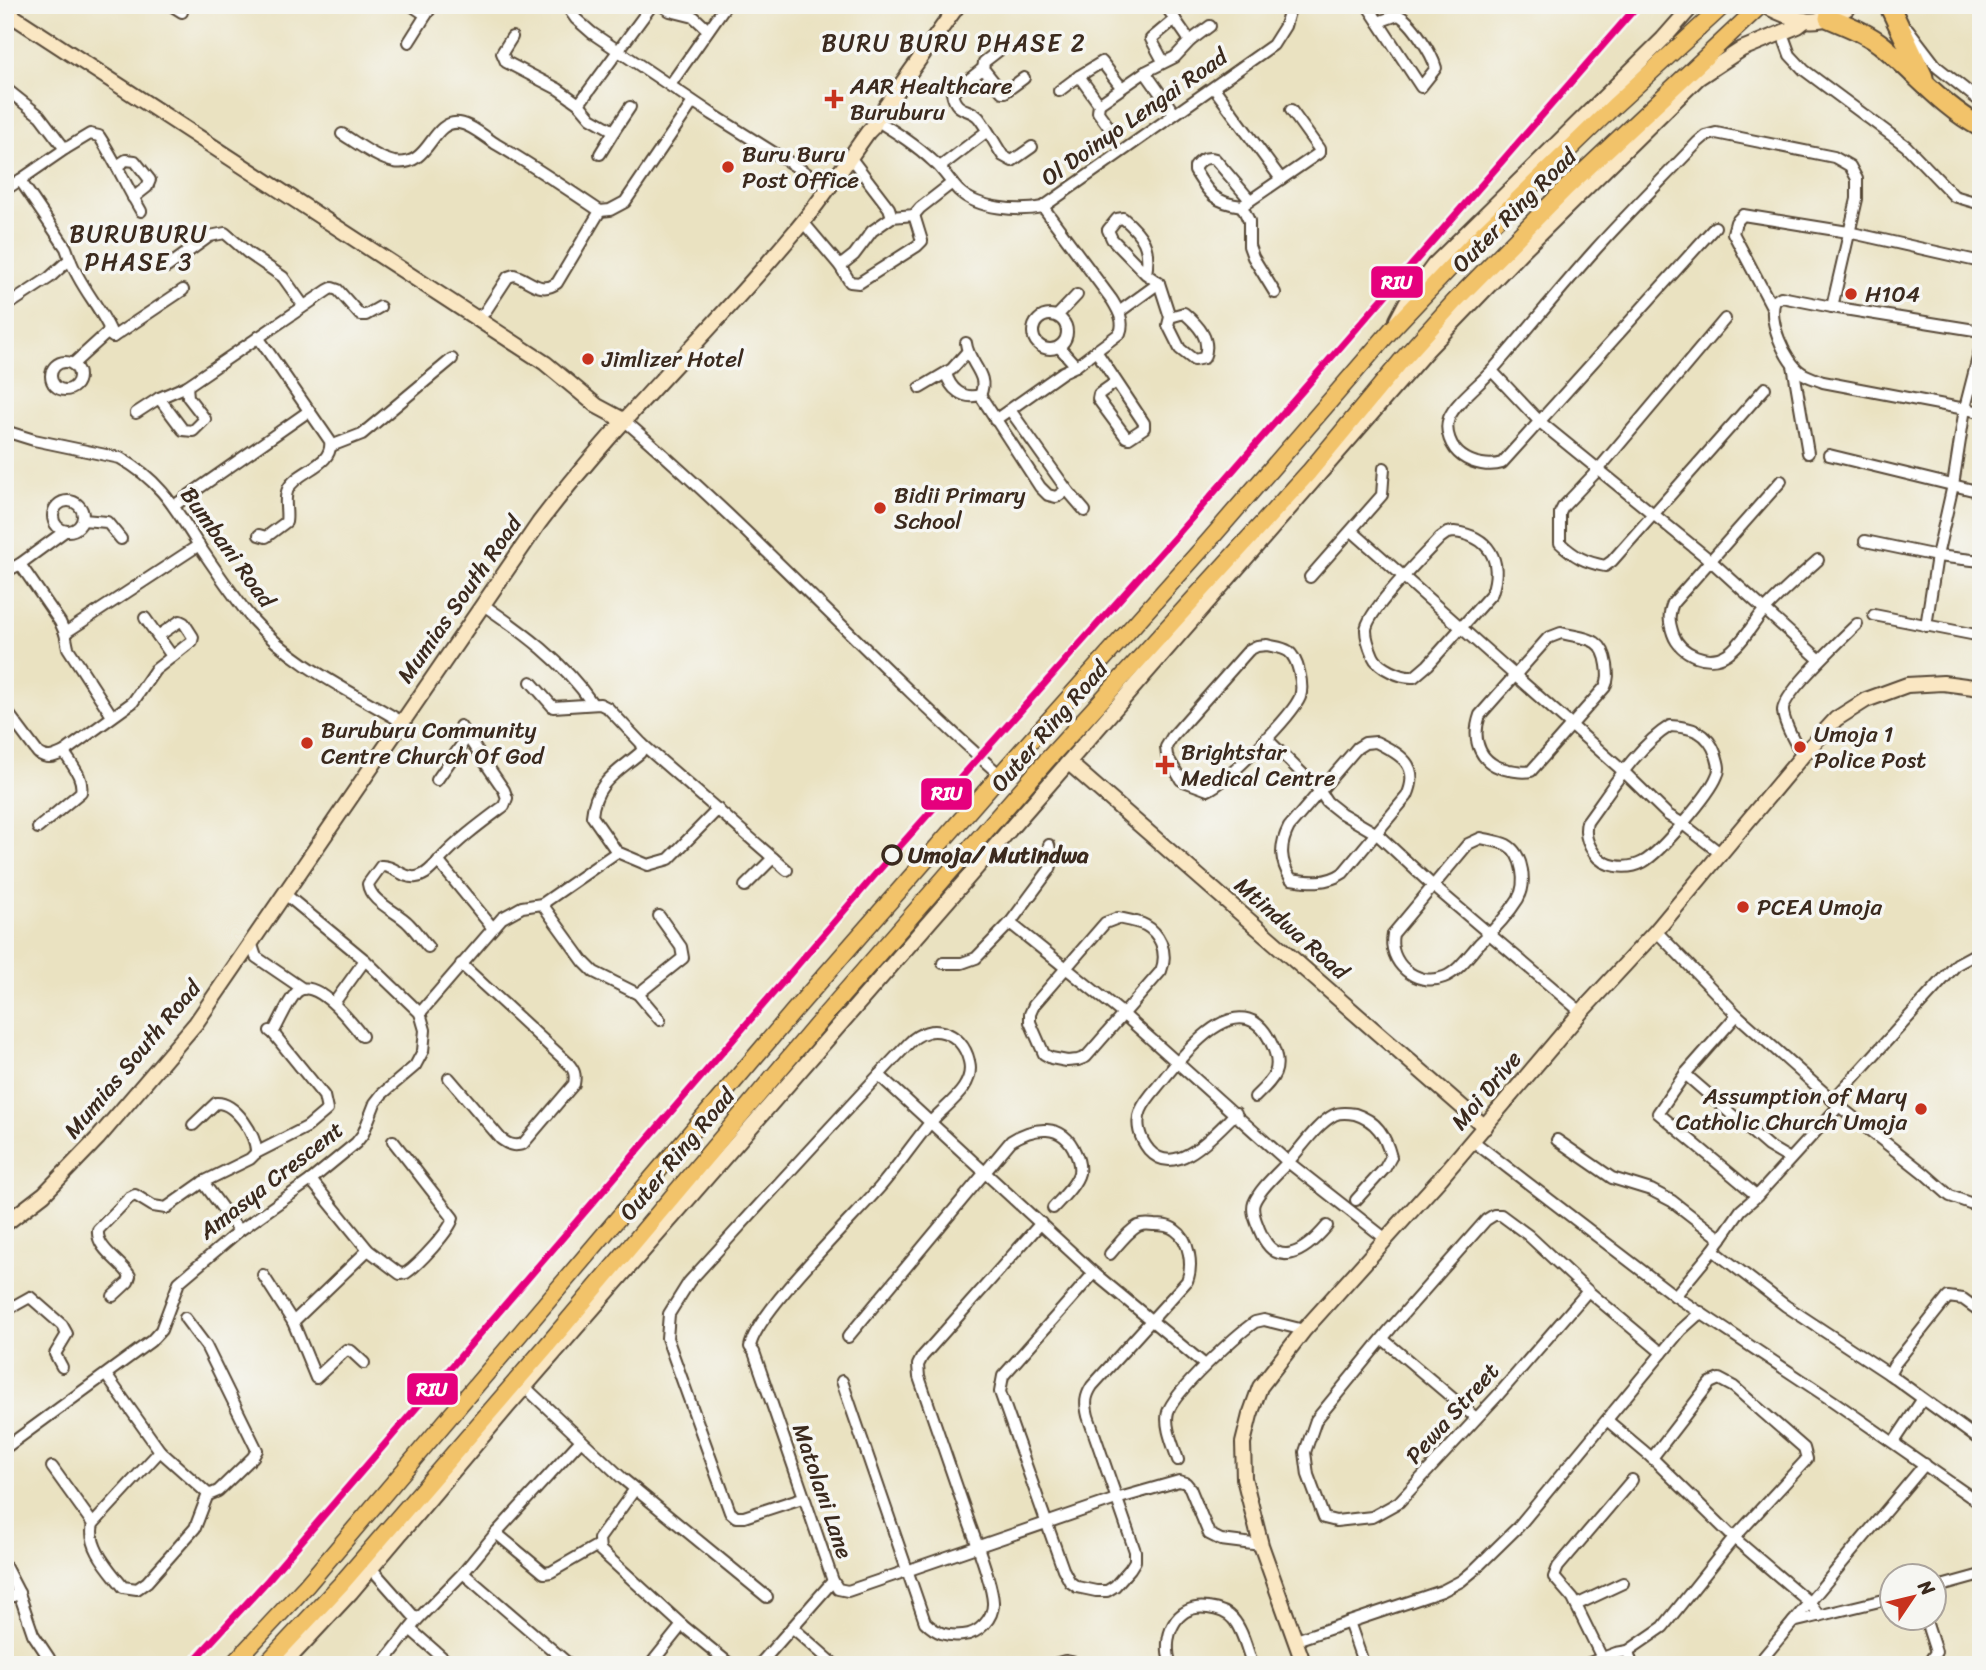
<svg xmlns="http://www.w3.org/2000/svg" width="1986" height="1670" font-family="Sriracha,sans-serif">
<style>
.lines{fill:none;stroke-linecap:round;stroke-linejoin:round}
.street-casing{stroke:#554636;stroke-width:14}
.secondary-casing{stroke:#554636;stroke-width:18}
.primary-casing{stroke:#554636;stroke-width:19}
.highway-casing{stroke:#554636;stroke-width:23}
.street{stroke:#fff;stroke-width:10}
.secondary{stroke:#fae7c3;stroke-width:14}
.primary{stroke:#f2c36a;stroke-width:16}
.highway{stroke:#f2c36a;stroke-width:19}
.rail-1-casing{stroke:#f6f6f2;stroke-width:12}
.rail-1{stroke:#e5007d;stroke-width:7}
.poi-dot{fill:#c8321e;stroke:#f6f6f2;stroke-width:2.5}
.stop-dot{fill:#f6f6f2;stroke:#3b2a1e;stroke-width:3.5}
.labels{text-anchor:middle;stroke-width:7;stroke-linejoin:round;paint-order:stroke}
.poi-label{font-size:23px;fill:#3b2a1e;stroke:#f6f6f2;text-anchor:start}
.street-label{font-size:23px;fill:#3b2a1e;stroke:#f6f6f2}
.stop-label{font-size:23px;font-weight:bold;fill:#3b2a1e;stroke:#f6f6f2;text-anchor:start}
.neighbourhood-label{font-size:24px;letter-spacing:2px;fill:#3b2a1e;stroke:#f6f6f2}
.line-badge{stroke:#f6f6f2;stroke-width:2.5}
.badge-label{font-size:19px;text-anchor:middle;font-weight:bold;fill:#fff}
</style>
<rect width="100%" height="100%" fill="#f6f6f2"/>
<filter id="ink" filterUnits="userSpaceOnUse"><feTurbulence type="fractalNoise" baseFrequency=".0143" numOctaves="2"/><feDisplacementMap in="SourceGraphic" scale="14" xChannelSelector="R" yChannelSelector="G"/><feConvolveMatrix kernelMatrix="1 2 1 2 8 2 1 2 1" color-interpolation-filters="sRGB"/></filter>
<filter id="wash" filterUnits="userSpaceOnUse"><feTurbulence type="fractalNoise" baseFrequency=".00686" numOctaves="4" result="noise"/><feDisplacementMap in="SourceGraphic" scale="28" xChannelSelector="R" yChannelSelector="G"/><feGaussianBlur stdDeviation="1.57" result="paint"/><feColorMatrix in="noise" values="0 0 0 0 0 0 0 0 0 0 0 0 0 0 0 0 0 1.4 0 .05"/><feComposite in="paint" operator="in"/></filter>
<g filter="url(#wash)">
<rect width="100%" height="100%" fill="#eae2c1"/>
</g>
<g filter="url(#ink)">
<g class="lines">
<g class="street-casing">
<g id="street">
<polyline points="171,5 182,12"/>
<polyline points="411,5 426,15 433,5"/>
<polyline points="566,5 576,19 592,33 712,114 830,188"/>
<polyline points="661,5 670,11 694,17 708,30"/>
<path d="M1367 5 1421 87 1436 68C1432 54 1412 21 1398 15L1378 22"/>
<polyline points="1908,29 1937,67 1981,102"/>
<polyline points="1782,33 1790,55 1804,70 1906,146 1954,196 1981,204"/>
<polyline points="512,37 502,53 506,62 558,89 579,104 652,5"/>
<polyline points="1190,41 1210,26"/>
<polyline points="409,42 426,15"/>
<polyline points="1163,61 1151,39 1175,19"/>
<polyline points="983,70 984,62 1002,48"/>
<polyline points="1145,72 1174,113"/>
<polyline points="1079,76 1102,62 1121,87"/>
<path d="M1024 78 1005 92H1002L986 72 981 70 952 93C956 114 970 107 979 118 988 130 995 144 1003 156L1012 161 1032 147"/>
<polyline points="670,85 726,5"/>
<polyline points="5,88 40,116 65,149"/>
<polyline points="1214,88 1281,179"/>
<polyline points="1059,91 1079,76 1099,104 1098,112 1111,130"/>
<polyline points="579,104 591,118 614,131 630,107"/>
<polyline points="1099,104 1145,72 1175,57 1190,41 1165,5"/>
<path d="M876 120C897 133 916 145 934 162 944 170 950 182 959 191 978 209 1019 212 1043 207L1273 45 1285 26 1291 5"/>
<path d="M342 134C357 143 376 158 394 162 431 168 430 120 459 123 472 125 485 137 496 144 532 165 566 188 600 211L557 283C540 295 529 279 514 275L508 277 485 312 476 318"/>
<polyline points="600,154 614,131"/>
<polyline points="850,157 889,208 892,217"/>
<polyline points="117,166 126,160 135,161 150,180 147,187 133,198"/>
<polyline points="940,167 986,132"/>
<polyline points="5,190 20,180"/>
<path d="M1242 206C1215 203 1209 194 1195 171V167C1200 160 1206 156 1215 159L1250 200"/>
<polyline points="600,211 610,210 625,202 693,102"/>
<polyline points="803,222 840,266 850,282 859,283 917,246 922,241 914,215"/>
<path d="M1715 227 1502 463C1490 467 1473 464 1462 456 1451 448 1444 431 1449 418 1456 401 1483 382 1495 367 1529 328 1561 288 1595 250 1628 213 1664 178 1698 142L1705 136 1716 133 1834 157 1850 166 1857 179V199L1832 307 1981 331"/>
<path d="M70 259C80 288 103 309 113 337L107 333 73 364"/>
<polyline points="840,266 854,255 872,231 892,217 914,215 920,208 952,183"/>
<polyline points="167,267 210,236 225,233 248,253 283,277 303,305"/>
<path d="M1146 274C1151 247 1143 235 1123 218L1117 219 1108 230 1112 239 1146 274 1159 283 1170 317 1184 313C1198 325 1212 339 1204 358L1194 360 1180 349 1168 325 1170 317"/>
<polyline points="1275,293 1253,257 1249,246 1249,221 1242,206 1319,153 1319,149 1291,110"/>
<path d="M5 307 49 278 70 259 66 248 20 180 65 149 90 134 99 136C115 160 126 186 141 211"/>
<polyline points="1772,307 1733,233 1736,222 1743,215 1848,232 1981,262"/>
<path d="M1832 307 1781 297 1775 301C1767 319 1785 362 1802 373 1808 377 1816 379 1823 382L1981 412"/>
<polyline points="1119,312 1159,283"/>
<circle cx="1050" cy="332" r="17"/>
<polyline points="1057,316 1077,295"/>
<path d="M1725 319 1597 471 1563 507 1560 513V543C1575 557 1585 562 1605 566L1612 561 1765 388"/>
<polyline points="113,337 183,290"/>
<path d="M258 337 330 441C334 466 297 470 288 489 283 500 288 511 286 522L266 537 259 535"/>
<path d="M966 343C968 363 990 375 980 395"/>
<polyline points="1059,347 1076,366"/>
<polyline points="1096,351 1144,423 1144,428 1129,438 1126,437 1098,399 1099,394 1116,382"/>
<circle cx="65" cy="376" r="14"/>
<polyline points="1793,365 1808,453"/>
<polyline points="1492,371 1540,422 1711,561 1820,660"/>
<path d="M946 373C950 389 963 400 980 395"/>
<polyline points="920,388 952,369 967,352"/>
<polyline points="980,395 1040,487 1048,495 1056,497 1067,490"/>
<polyline points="159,398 183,430 193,431 205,419 188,397 187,386"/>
<polyline points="1010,410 1067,490 1085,511"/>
<polyline points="136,413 159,398 187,386 328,290 332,288 338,290 360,315 366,315 380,307"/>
<path d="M995 420 1063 372 1076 366 1120 333C1125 321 1118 310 1112 300L1043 207"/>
<path d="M625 421C756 533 871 661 1000 775"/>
<path d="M5 431 34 440 120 458C160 480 175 508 198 544 215 569 233 596 252 619 294 666 349 690 402 722"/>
<polyline points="331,446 362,434 452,359"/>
<polyline points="1829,455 1981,492"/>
<path d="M1781 481 1673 603C1668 615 1669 622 1673 634 1680 654 1708 666 1727 654 1741 645 1752 625 1762 613 1779 594 1799 577 1818 560"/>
<circle cx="68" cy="516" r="15"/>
<polyline points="175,505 309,411"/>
<polyline points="83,520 107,522 121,539"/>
<polyline points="1352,531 1624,772 1668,815 1683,824 1720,853"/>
<path d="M1454 532C1489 536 1503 560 1492 593L1428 665 1414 677C1401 678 1378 668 1373 656 1370 649 1366 638 1366 630 1367 611 1425 554 1440 538L1447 533Z"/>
<polyline points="1865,541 1937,556 1981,561"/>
<polyline points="20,564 65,531"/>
<polyline points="5,572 20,564 60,622 65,633 199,545"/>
<polyline points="1310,577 1382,495 1384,468"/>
<path d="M482 604C523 632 563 661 592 703"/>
<polyline points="1874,615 1981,636"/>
<polyline points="145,618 172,656"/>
<polyline points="1926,626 1937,556 1953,485 1965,408 1981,346"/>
<polyline points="65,633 68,648 112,716"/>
<path d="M1561 633C1585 639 1603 636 1607 665 1608 673 1609 679 1605 687L1531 771C1523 773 1517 771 1509 770 1480 765 1471 741 1480 715L1548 638Z"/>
<path d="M1267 645C1274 647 1282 647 1288 651 1298 658 1304 685 1300 697 1292 716 1227 782 1208 790L1181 780 1167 756 1166 747 1172 737 1249 650 1257 646Z"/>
<path d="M531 682 553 707 600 704 608 708 642 744 643 748 640 753C616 773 595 783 592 816L617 852 648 865 669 859 718 809"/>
<path d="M5 709 38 753C48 760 53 757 64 752L133 702 155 670 192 641 193 637 184 623 180 621 158 636"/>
<path d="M1670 726C1693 727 1708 732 1716 755 1718 762 1721 769 1717 776 1710 794 1660 853 1643 862 1628 870 1604 868 1594 853 1587 843 1584 834 1587 822 1610 791 1637 746 1670 726Z"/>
<polyline points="1266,738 1319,790 1327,802 1341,813 1377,834 1432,885 1581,1012"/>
<path d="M1376 742C1400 754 1421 765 1407 796L1343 873C1327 884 1309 882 1291 879 1280 861 1279 846 1289 827L1357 748 1365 743Z"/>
<polyline points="642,744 787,870"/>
<path d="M1802 756C1796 743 1784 725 1783 711 1782 694 1843 638 1857 624"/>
<polyline points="437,780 467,737"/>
<path d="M38 828 81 792C84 777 71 764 64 752"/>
<path d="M1481 838C1489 840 1499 841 1507 845 1523 854 1527 884 1518 899 1508 915 1493 931 1479 944 1469 955 1458 972 1444 977 1416 988 1387 962 1393 934L1468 844Z"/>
<polyline points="438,861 492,927"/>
<polyline points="745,886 773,858"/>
<polyline points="542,904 584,962 594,972 638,994 660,1020"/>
<path d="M1118 918C1138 922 1152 923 1161 943 1165 953 1165 961 1161 971L1086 1057 1078 1060 1067 1061 1051 1058 1044 1054 1030 1022V1014L1034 1005 1105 923Z"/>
<polyline points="1010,923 1050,869 1052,862 1049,845"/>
<polyline points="1656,931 1737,1015 1839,1106 1925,1174 1950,1196 1981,1207"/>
<polyline points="251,942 256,957 303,989"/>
<path d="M428 947C421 939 416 931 409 924 397 911 370 902 368 884L381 866C394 865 403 879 416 877 426 876 431 868 438 862 458 840 480 824 504 806L507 798 504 790 460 726"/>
<polyline points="943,963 962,963 976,958 1010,923 1123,1014 1288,1162 1386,1239"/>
<polyline points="638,994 683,958 681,947 659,916"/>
<polyline points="334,1003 365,960"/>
<polyline points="420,1013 502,918 522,907 542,904 617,852"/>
<polyline points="1737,1015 1685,1074 1658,1113 1757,1196"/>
<path d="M270 1031 273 1033C280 1021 286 1005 295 994 313 972 352 1023 362 1036"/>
<polyline points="1685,1074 1768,1146 1790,1159"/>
<polyline points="879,1075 1094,1273 1205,1365"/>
<path d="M449 1078 501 1139C508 1144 513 1147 523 1144L574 1084C576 1074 574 1070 568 1063L461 964"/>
<polyline points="1833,1100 1957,964 1981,951"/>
<path d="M1236 1113C1217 1131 1176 1181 1149 1150 1140 1139 1135 1124 1141 1110 1146 1098 1158 1087 1166 1076 1191 1045 1245 981 1273 1047 1283 1072 1272 1080 1255 1097"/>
<polyline points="1557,1140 1612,1178 1651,1190 1672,1201 1721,1239"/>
<polyline points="1473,1141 1675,1296 1833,1401 1981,1504"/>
<polyline points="256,1153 307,1127 327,1110 324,1096 273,1033"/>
<path d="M311 1180 368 1250 400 1274 406 1273C418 1265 450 1231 453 1218L393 1141"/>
<polyline points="203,1182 239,1231"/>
<path d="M1327 1226C1305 1252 1276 1272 1259 1229 1256 1221 1251 1211 1254 1203 1260 1188 1278 1173 1289 1161 1302 1147 1317 1124 1334 1115 1340 1112 1349 1113 1355 1114 1377 1121 1385 1135 1391 1157L1385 1168 1356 1200"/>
<polyline points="1713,1250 1786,1306 1889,1374"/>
<path d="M1094 1273 1003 1376 1000 1392 1063 1569 1070 1582 1077 1587 1096 1591H1107L1115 1586 1130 1569 1135 1561V1551L1088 1416C1085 1403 1085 1397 1092 1386L1187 1281C1193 1266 1190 1240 1175 1230 1169 1225 1161 1225 1154 1225 1148 1224 1143 1224 1138 1226 1127 1232 1118 1245 1110 1254"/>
<polyline points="263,1275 293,1322 316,1378 346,1350 351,1351 364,1363"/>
<polyline points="1588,1291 1499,1394 1399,1502 1372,1517 1336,1521 1324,1518 1308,1475 1305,1452 1316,1420 1391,1328 1486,1220 1494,1215 1501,1215 1528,1235 1588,1291 1662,1353"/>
<path d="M113 1296 128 1282 130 1276C121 1261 96 1249 98 1230L129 1198 135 1195 153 1206 166 1208 203 1182 250 1159 256 1153C257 1135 235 1102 216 1103L193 1125"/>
<polyline points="1675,1296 1713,1250 1741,1210 1757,1196 1839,1106"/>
<polyline points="5,1311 30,1297 62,1325 67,1334 55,1354 62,1367"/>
<polyline points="1981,1312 1963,1299 1948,1297 1894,1365 1889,1374 1981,1441"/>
<polyline points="293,1322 368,1250"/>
<path d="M848 1337 1011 1141C1033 1127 1063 1122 1075 1152 1078 1158 1080 1166 1079 1173 1076 1185 1061 1199 1053 1208"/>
<polyline points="1384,1340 1476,1418"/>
<polyline points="106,1375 160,1451 207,1493 211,1494 218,1491 253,1457 257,1450 206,1346 185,1318"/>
<path d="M842 1381 925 1622C936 1633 947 1637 963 1635 979 1634 994 1618 993 1602 992 1583 977 1544 970 1525 953 1475 936 1426 919 1377L918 1365 922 1357 1041 1223"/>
<polyline points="525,1387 623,1479 767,1597"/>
<polyline points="1608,1421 1652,1458 1734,1538 1810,1603 1819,1616"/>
<polyline points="1894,1442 1922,1400"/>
<polyline points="5,1448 151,1341 161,1330 179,1282 239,1231 311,1180 356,1143 363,1134 375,1103 382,1094 415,1066 423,1051 425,1030 420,1013 365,960 285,894"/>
<path d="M160 1451 93 1524C87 1547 110 1570 123 1587L137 1589 147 1582 195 1528 208 1494"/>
<path d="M1178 1460C1174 1447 1164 1426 1168 1412 1174 1392 1236 1335 1255 1322L1264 1320 1304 1330"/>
<polyline points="52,1467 93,1524"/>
<polyline points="635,1489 599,1539 600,1550 682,1625 731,1665"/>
<path d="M802 1498 744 1517H736L730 1512 667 1338 669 1314 689 1282C762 1202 834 1122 909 1043 930 1021 962 1031 969 1061 976 1088 944 1106 929 1124 912 1145 897 1167 880 1187 853 1218 755 1314 750 1347L754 1352 833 1581 838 1589 848 1591 1116 1499 1179 1481 1186 1483 1190 1488 1209 1534 1221 1540 1261 1545"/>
<polyline points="496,1533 544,1573 551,1572 598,1545"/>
<polyline points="5,1566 19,1593 33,1634 49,1658 51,1665"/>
<polyline points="371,1568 417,1620"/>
<polyline points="463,1573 570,1665"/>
<polyline points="1934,1588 1981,1575"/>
<polyline points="5,1600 19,1593"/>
<polyline points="1576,1605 1623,1583"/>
<polyline points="1925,1618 1936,1652 1927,1665"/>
<polyline points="1349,1622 1364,1665"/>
<polyline points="1793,1622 1892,1598"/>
<polyline points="792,1627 835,1665"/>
<polyline points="410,1629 451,1665"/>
<polyline points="1296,1640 1442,1591 1461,1581 1472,1572 1518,1527 1681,1330 1701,1312"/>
<polyline points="1628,1651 1632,1665"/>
<polyline points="1602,1658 1573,1599 1554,1577 1558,1567 1632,1480"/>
<polyline points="382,1665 417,1620 463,1573 496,1533 581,1440"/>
<polyline points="650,1665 682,1625"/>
<polyline points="759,1665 833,1581"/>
<polyline points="1051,1665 1065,1661 1086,1665"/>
<path d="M1171 1665C1161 1638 1175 1603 1208 1608 1216 1609 1227 1612 1233 1619 1243 1630 1247 1651 1253 1665"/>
<polyline points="1584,1665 1616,1653 1628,1651 1663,1627 1734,1538 1807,1459 1804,1448 1734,1387 1719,1379 1710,1383 1652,1458"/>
<polyline points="1757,1665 1925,1464"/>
</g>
</g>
<g class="secondary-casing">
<g id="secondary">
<path d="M1764 5C1794 22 1822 29 1851 5"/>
<polyline points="5,11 545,363 597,406 625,421"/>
<polyline points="1397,320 1406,303 1434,265 1663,39 1693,5"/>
<polyline points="1069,763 1485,1127"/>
<path d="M5 1224 44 1194 98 1138 196 1023 539 523C616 421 710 333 792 235 820 203 843 167 868 132L873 127 876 120 958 5"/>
<polyline points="283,1665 351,1592 508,1406 1427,350 1522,251 1698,78 1742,49 1798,26 1803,22"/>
<polyline points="1304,1665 1261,1545 1244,1478 1243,1443 1250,1415 1260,1387 1304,1330 1439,1180 1581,1012 1656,931 1802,756 1836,719 1866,700 1907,685 1943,683 1981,688"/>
</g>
</g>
<g class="primary-casing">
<g id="primary">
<polyline points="232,1665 306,1586 793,1012 1000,775 1207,543 1393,328 1483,233 1614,106 1724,5"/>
<polyline points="265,1665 341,1584 549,1343 826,1014 1048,759 1309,472 1401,361 1454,302 1566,188 1761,5"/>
</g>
</g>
<g class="highway-casing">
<g id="highway">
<polyline points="1889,5 1923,77"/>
<path d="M1829 18C1848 26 1867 33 1883 46 1916 73 1943 107 1981 127"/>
</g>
</g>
<use href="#street" class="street"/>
<use href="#secondary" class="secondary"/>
<use href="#primary" class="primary"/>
<use href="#highway" class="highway"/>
<g class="rail-1-casing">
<polyline id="rail-1" points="190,1665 268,1580 892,855 1176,536 1638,5"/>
</g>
<use href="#rail-1" class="rail-1"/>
</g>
</g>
<g class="poi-dot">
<path d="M830.5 88.5h7v7h7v7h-7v7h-7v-7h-7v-7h7z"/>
<circle cx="728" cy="167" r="7"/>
<circle cx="1851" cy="294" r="7"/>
<circle cx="588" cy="359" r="7"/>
<circle cx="880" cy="508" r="7"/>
<circle cx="307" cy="743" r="7"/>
<circle cx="1800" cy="747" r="7"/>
<path d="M1161.5 754.5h7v7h7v7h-7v7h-7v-7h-7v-7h7z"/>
<circle cx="1743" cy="907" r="7"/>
<circle cx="1921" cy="1109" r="7"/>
</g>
<circle class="stop-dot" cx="892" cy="855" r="9"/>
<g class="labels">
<g class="poi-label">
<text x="850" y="94">AAR Healthcare<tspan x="850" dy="26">Buruburu</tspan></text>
<text x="742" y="162">Buru Buru<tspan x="742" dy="26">Post Office</tspan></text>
<text x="1865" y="302">H104</text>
<text x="602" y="367">Jimlizer Hotel</text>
<text x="894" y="503">Bidii Primary<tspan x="894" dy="26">School</tspan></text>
<text x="321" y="738">Buruburu Community<tspan x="321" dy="26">Centre Church Of God</tspan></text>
<text x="1814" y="742">Umoja 1<tspan x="1814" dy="26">Police Post</tspan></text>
<text x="1181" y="760">Brightstar<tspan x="1181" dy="26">Medical Centre</tspan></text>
<text x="1757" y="915">PCEA Umoja</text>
<text x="1907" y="1104" text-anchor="end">Assumption of Mary<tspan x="1907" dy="26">Catholic Church Umoja</tspan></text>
</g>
<g class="street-label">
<text transform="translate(1134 117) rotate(-35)" y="8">Ol Doinyo Lengai Road</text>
<text transform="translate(1514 210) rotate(-45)" y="8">Outer Ring Road</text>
<text transform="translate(228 547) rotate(54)" y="8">Bumbani Road</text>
<text transform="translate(459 599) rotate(-55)" y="8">Mumias South Road</text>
<text transform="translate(1049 726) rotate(-49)" y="8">Outer Ring Road</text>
<text transform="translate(1292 928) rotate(41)" y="8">Mtindwa Road</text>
<text transform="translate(132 1059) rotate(-50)" y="8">Mumias South Road</text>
<text transform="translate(1486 1090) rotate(-50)" y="8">Moi Drive</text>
<text transform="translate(677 1154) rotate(-50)" y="8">Outer Ring Road</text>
<text transform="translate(271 1180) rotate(-38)" y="8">Amasya Crescent</text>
<text transform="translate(1452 1413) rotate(-48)" y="8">Pewa Street</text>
<text transform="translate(823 1491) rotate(71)" y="8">Matolani Lane</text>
</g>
<g class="stop-label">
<text x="908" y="863">Umoja/ Mutindwa</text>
</g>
<g class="neighbourhood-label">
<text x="954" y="51">BURU BURU PHASE 2</text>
<text x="139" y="242">BURUBURU<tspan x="139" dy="28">PHASE 3</tspan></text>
</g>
</g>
<g class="line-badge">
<rect x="1370" y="265" width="54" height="34" rx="7" fill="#e5007d"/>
<rect x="920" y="777" width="53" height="34" rx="7" fill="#e5007d"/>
<rect x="406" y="1372" width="53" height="34" rx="7" fill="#e5007d"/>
</g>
<g class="badge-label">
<text x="1397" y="289">RIU</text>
<text x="947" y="800">RIU</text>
<text x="432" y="1396">RIU</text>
</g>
<rect width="1986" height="1670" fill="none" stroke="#f6f6f2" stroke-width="28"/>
<g transform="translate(1913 1597) rotate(55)"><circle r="33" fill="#f6f6f2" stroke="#aba49d" stroke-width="2"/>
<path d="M0-5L12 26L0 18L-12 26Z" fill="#c8321e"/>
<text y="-10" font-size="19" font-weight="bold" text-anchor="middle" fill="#3b2a1e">N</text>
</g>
</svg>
